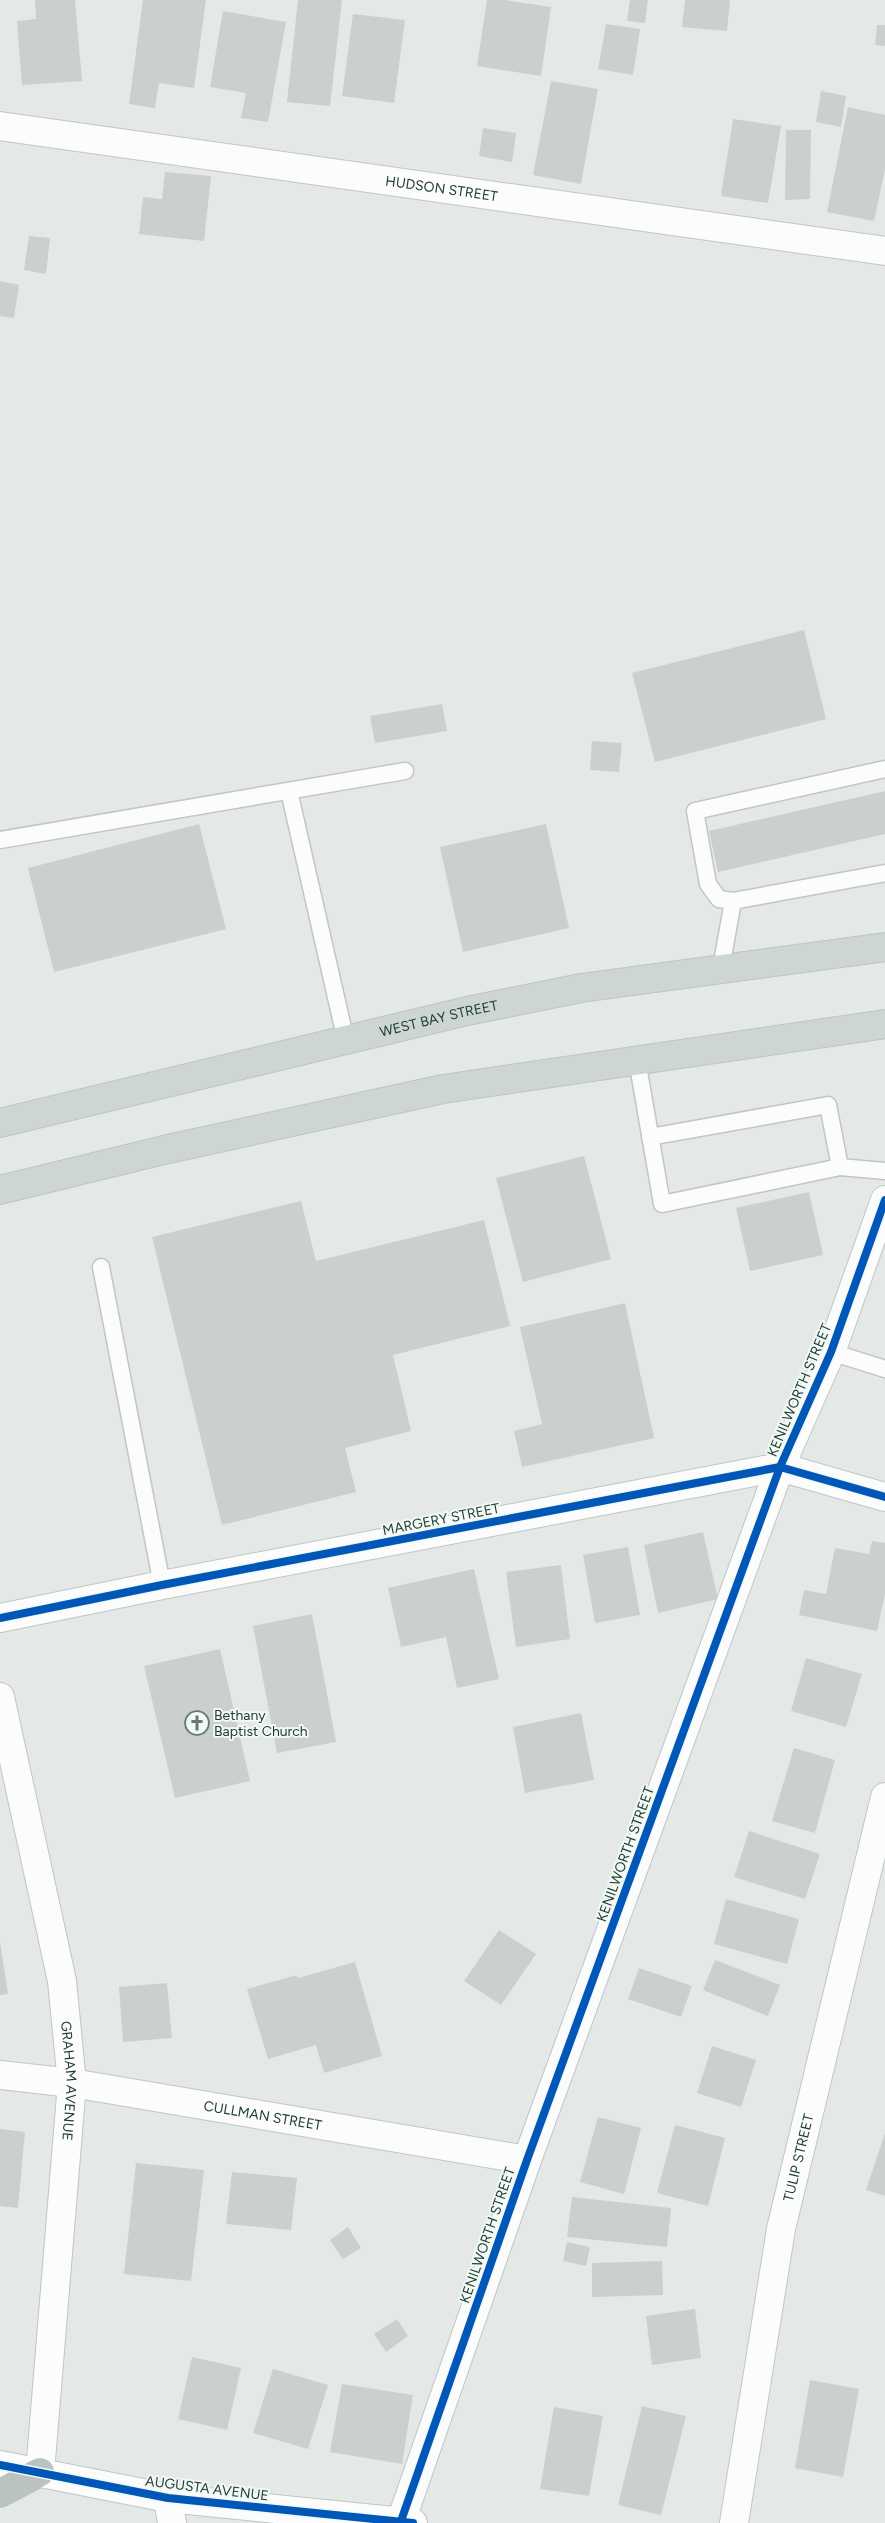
<svg xmlns="http://www.w3.org/2000/svg" width="885" height="2523" font-family="Figtree,sans-serif">
<style>
.building{fill:#cbd0ce}
.lines{fill:none;stroke-linecap:round;stroke-linejoin:round}
.service-casing{stroke:#c1c6c4;stroke-width:19}
.minor-casing{stroke:#c1c6c4;stroke-width:30}
.tertiary-casing{stroke:#c1c6c4;stroke-width:30}
.secondary-casing{stroke:#bfc7c4;stroke-width:30}
.primary-casing{stroke:#bcc5c3;stroke-width:30}
.motorway-casing{stroke:#bcc5c3;stroke-width:30}
.service{stroke:#fbfcfb;stroke-width:16}
.minor{stroke:#fbfcfb;stroke-width:28}
.tertiary{stroke:#fbfcfb;stroke-width:28}
.secondary{stroke:#fbfcfb;stroke-width:28}
.primary{stroke:#cdd6d3;stroke-width:28}
.motorway{stroke:#bac3c1;stroke-width:28}
.cycleway-casing{stroke:#f2f9f5;stroke-width:11}
.cycleway{stroke:#0057b8;stroke-width:8}
.labels{text-anchor:middle;stroke-width:4;stroke-linejoin:round;paint-order:stroke}
.street-label{font-size:14px;fill:#203e37;stroke:#f2f9f5}
.poi-label{font-size:14px;fill:#203e37;stroke:#f2f9f5;text-anchor:start}
</style>
<rect width="100%" height="100%" fill="#e4e9e7"/>
<g class="building">
<polygon points="35,0 75,0 82,81 22,85 17,21 36,19"/>
<polygon points="143,0 206,0 194,88 159,83 155,108 129,104"/>
<polygon points="298,0 342,0 330,106 287,102"/>
<polygon points="487,0 505,0 551,7 541,76 477,66"/>
<polygon points="630,0 648,0 645,23 627,21"/>
<polygon points="685,0 730,0 727,31 682,27"/>
<polygon points="223,11 286,22 268,122 241,118 246,93 210,87"/>
<polygon points="353,14 405,20 394,103 342,96"/>
<polygon points="606,24 640,29 633,75 598,69"/>
<polygon points="877,25 885,25 885,46 875,45"/>
<polygon points="551,81 598,89 581,184 533,175"/>
<polygon points="821,91 846,96 841,127 816,122"/>
<polygon points="848,107 885,115 885,169 874,221 827,212"/>
<polygon points="733,119 781,126 768,203 721,196"/>
<polygon points="483,128 516,133 512,162 479,156"/>
<polygon points="786,130 811,130 810,199 785,200"/>
<polygon points="165,172 211,176 204,241 139,234 143,197 162,199"/>
<polygon points="29,236 50,238 46,274 24,270"/>
<polygon points="0,281 19,285 14,318 0,316"/>
<polygon points="804,630 826,719 655,762 632,673"/>
<polygon points="442,704 447,731 375,743 370,716"/>
<polygon points="592,741 622,743 619,772 590,770"/>
<polygon points="885,791 885,834 718,872 709,831"/>
<polygon points="199,824 226,929 54,972 28,868"/>
<polygon points="546,824 569,928 463,952 440,847"/>
<polygon points="584,1156 611,1259 523,1282 496,1178"/>
<polygon points="809,1192 823,1255 750,1271 736,1208"/>
<polygon points="301,1201 316,1261 484,1220 510,1326 393,1355 411,1431 345,1448 356,1492 222,1525 152,1237"/>
<polygon points="625,1303 654,1438 522,1467 514,1431 542,1424 520,1327"/>
<polygon points="703,1532 718,1599 658,1613 644,1545"/>
<polygon points="872,1541 885,1543 885,1594 877,1631 799,1615 804,1590 826,1594 835,1548 869,1554"/>
<polygon points="628,1547 640,1615 595,1623 583,1555"/>
<polygon points="561,1565 570,1639 516,1647 506,1572"/>
<polygon points="474,1569 499,1679 457,1688 446,1637 401,1647 388,1588"/>
<polygon points="312,1614 336,1742 277,1753 253,1626"/>
<polygon points="220,1649 250,1781 175,1798 144,1666"/>
<polygon points="806,1658 862,1674 846,1727 791,1711"/>
<polygon points="581,1713 594,1780 525,1793 513,1727"/>
<polygon points="794,1748 835,1760 815,1833 772,1821"/>
<polygon points="749,1831 820,1854 805,1899 734,1877"/>
<polygon points="726,1899 799,1919 787,1964 714,1944"/>
<polygon points="499,1930 536,1954 501,2005 464,1981"/>
<polygon points="0,1941 8,1994 0,1995"/>
<polygon points="715,1960 780,1985 768,2016 703,1990"/>
<polygon points="355,1962 382,2056 324,2073 316,2045 268,2059 247,1989 297,1975 298,1978"/>
<polygon points="639,1968 692,1986 681,2017 628,1999"/>
<polygon points="167,1983 172,2038 123,2042 119,1987"/>
<polygon points="712,2046 756,2060 741,2107 697,2093"/>
<polygon points="598,2117 641,2128 624,2194 580,2182"/>
<polygon points="675,2125 725,2138 708,2206 657,2193"/>
<polygon points="0,2129 25,2132 18,2208 0,2206"/>
<polygon points="885,2133 885,2196 866,2190"/>
<polygon points="136,2163 204,2170 191,2281 124,2274"/>
<polygon points="232,2172 297,2178 291,2230 226,2224"/>
<polygon points="572,2197 671,2208 667,2247 567,2237"/>
<polygon points="348,2227 361,2248 343,2259 330,2240"/>
<polygon points="567,2242 590,2247 586,2266 563,2261"/>
<polygon points="662,2261 663,2295 592,2297 592,2263"/>
<polygon points="695,2309 701,2358 652,2365 646,2316"/>
<polygon points="397,2319 408,2336 386,2352 374,2334"/>
<polygon points="192,2357 241,2368 227,2430 178,2419"/>
<polygon points="273,2369 328,2385 308,2449 253,2433"/>
<polygon points="810,2380 859,2389 843,2477 795,2468"/>
<polygon points="342,2384 413,2395 402,2464 330,2452"/>
<polygon points="642,2406 686,2416 661,2515 618,2505"/>
<polygon points="554,2407 603,2416 589,2496 540,2489"/>
</g>
<g class="lines">
<g class="service-casing">
<g id="service">
<polyline points="885,769 695,811 708,884 719,899 733,901 885,873"/>
<polyline points="289,791 346,1041"/>
<polyline points="0,840 405,771"/>
<polyline points="721,968 733,901"/>
<polyline points="637,1060 662,1204 840,1167 828,1105 650,1137"/>
<polyline points="840,1167 885,1171"/>
<polyline points="101,1267 162,1585"/>
<polyline points="831,1352 885,1369"/>
</g>
</g>
<g class="minor-casing">
<g id="minor">
<path id="s1" d="M0 126 885 251"/>
<polyline points="0,1618 162,1585 780,1467 885,1497"/>
<path id="s2" d="M0 2075 72 2083 527 2160"/>
<polyline points="168,2498 172,2523"/>
<polyline points="401,2521 527,2160 780,1467 831,1352 885,1200"/>
<path id="s3" d="M734 2523 781 2229 885 1797"/>
</g>
</g>
<g class="tertiary-casing">
<g id="tertiary">
<path id="s4" d="M0 1697 62 1981 72 2083 40 2472"/>
</g>
</g>
<g class="secondary-casing">
<polyline id="secondary" points="0,2465 168,2498 413,2523"/>
</g>
<g class="primary-casing">
<g id="primary">
<path id="s5" d="M0 1123 467 1011 581 988 885 947"/>
<polyline points="0,1190 168,1149 443,1089 885,1024"/>
</g>
</g>
<g class="motorway-casing">
<polyline id="motorway" points="0,2493 40,2472"/>
</g>
<use href="#service" class="service"/>
<use href="#minor" class="minor"/>
<use href="#tertiary" class="tertiary"/>
<use href="#secondary" class="secondary"/>
<use href="#primary" class="primary"/>
<use href="#motorway" class="motorway"/>
<g class="cycleway-casing">
<g id="cycleway">
<polyline points="0,1618 162,1585 780,1467 885,1497"/>
<polyline points="0,2465 168,2498 413,2523"/>
<polyline points="401,2521 527,2160 780,1467 831,1352 885,1200"/>
</g>
</g>
<use href="#cycleway" class="cycleway"/>
</g>
<defs>
<g id="church-ring" transform="scale(1.25)"><circle r="9.5" fill="#f2f9f5" stroke="#657a75" stroke-width="1.5"/><path d="M-1.2-6h2.4v3.5h3.3v2.4h-3.3V6h-2.4V-.1h-3.3v-2.4h3.3Z" fill="#657a75"/></g>
</defs>
<g fill-rule="evenodd">
<use href="#church-ring" x="197" y="1723"/>
</g>
<g class="labels">
<g class="street-label">
<text dy="5" stroke="none"><textPath href="#s1" startOffset="446">HUDSON STREET</textPath></text>
<text dy="5" stroke="none"><textPath href="#s5" startOffset="451">WEST BAY STREET</textPath></text>
<text transform="translate(799 1390) rotate(-67)" y="5">KENILWORTH STREET</text>
<text transform="translate(441 1519) rotate(-11)" y="5">MARGERY STREET</text>
<text transform="translate(625 1854) rotate(-70)" y="5">KENILWORTH STREET</text>
<text dy="5" stroke="none"><textPath href="#s4" startOffset="391">GRAHAM AVENUE</textPath></text>
<text dy="5" stroke="none"><textPath href="#s2" startOffset="266">CULLMAN STREET</textPath></text>
<text dy="5" stroke="none"><textPath href="#s3" startOffset="371">TULIP STREET</textPath></text>
<text transform="translate(487 2235) rotate(-71)" y="5">KENILWORTH STREET</text>
<text transform="translate(207 2488) rotate(7)" y="5">AUGUSTA AVENUE</text>
</g>
<g class="poi-label">
<text x="214" y="1720">Bethany<tspan x="214" dy="16">Baptist Church</tspan></text>
</g>
</g>
</svg>
